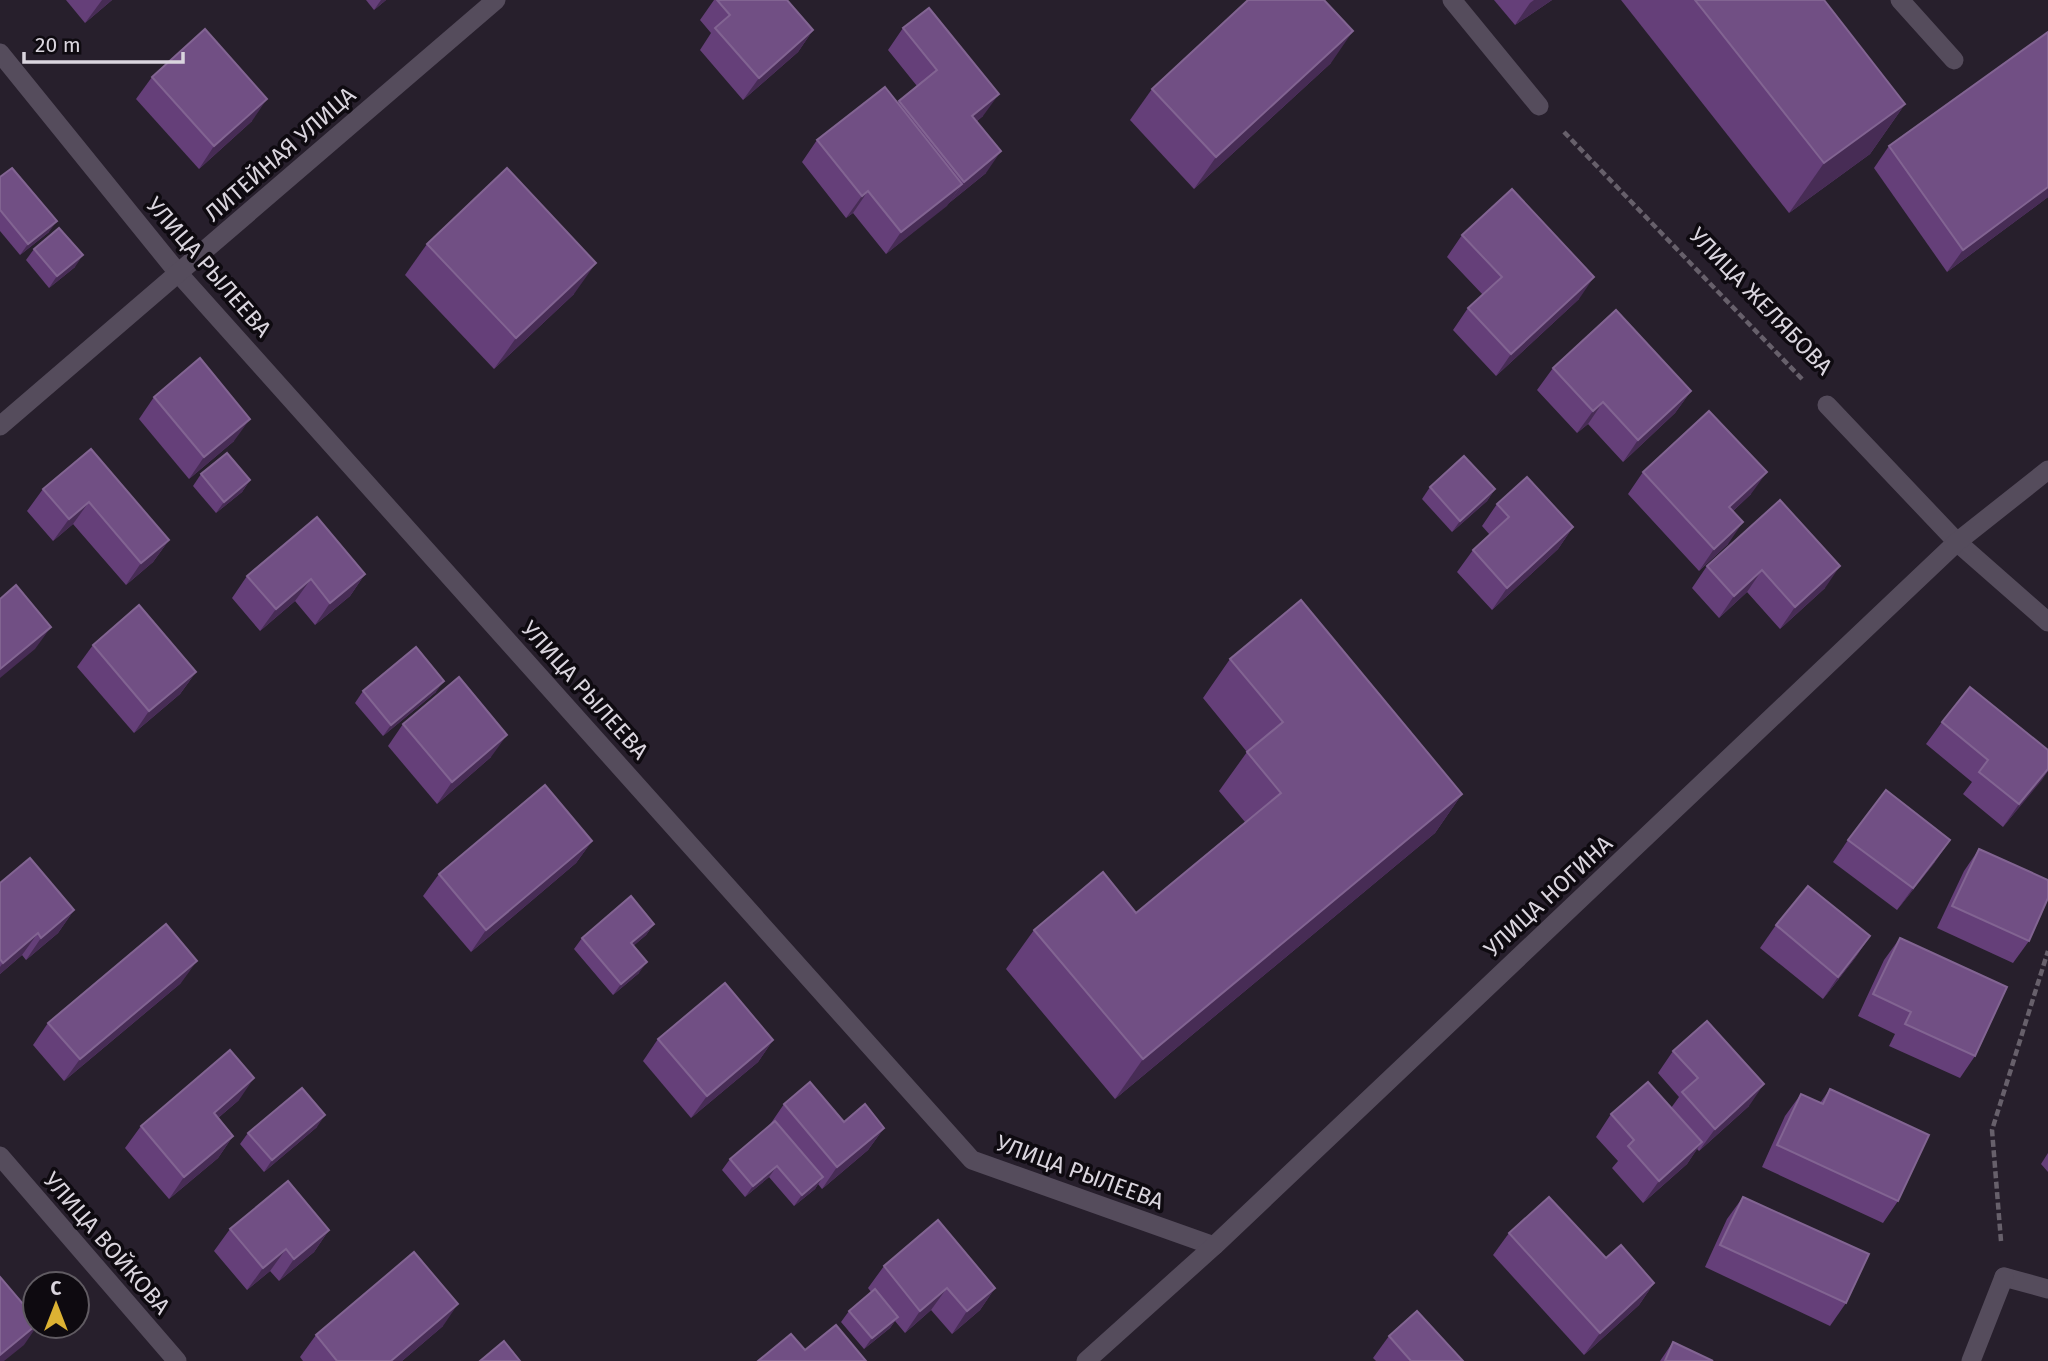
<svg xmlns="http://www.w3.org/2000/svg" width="2048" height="1361" font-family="'Fira Sans',sans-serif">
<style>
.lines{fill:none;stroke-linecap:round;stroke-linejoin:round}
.path{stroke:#67606b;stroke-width:4.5;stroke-dasharray:7 3.5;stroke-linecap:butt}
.service{stroke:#554c5c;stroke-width:19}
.minor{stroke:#554c5c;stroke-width:19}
.tertiary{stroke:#554c5c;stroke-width:19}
.wall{fill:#653f79}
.shaded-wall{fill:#472c55}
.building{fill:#714f84;stroke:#826492;stroke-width:2}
.labels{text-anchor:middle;stroke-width:7;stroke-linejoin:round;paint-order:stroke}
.street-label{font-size:23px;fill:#dad5de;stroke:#0e0a10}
</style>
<rect width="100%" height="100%" fill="#271f2c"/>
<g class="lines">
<g class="path">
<polyline points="1564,132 1803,380"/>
<polyline points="2001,1241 1992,1130 2048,951"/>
</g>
<g class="service">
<polyline points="1900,0 1954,60"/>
<polyline points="2004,1277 2048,1289"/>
</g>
<g class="minor">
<polyline points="1452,0 1539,106"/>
<polyline points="0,53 179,274 972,1160 1214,1246"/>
<polyline points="1827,405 1957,542 2048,622"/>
<polyline points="0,426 496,0"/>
<polyline points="0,1156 177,1361"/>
<polyline points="1971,1361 2004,1277"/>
</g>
<polyline class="tertiary" points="1086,1361 1214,1246 1957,542 2048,470"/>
</g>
<g class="wall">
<polygon points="66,0 112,0 85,23"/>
<polygon points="366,0 386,0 374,10"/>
<polygon points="714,0 787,0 813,30 798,52 743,100 700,50 711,33 700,20"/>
<polygon points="1494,0 1552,0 1515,25"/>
<polygon points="1621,0 1824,0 1905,104 1870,154 1789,213"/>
<polygon points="903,28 983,116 977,121 986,173 886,254 853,213 846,218 802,162 817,140 897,103 917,86 888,50"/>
<polygon points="2048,32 2048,197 1947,272 1874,168 1889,146"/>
<polygon points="1331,63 1194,189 1130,120 1152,89"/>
<polygon points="152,77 252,121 199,169 136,99"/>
<polygon points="0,177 49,232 20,255 0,231"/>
<polygon points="1462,235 1579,299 1496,376 1453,330 1468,308 1483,295 1447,257"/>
<polygon points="427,244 574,294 494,369 405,275"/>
<polygon points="34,249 75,267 49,288 26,260"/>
<polygon points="1553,368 1691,391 1675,413 1623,462 1588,424 1577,433 1537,390"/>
<polygon points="154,397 234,441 189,479 139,419"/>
<polygon points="91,449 169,540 153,562 126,585 73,524 53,541 27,511 43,489"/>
<polygon points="1643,472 1751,494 1733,511 1728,544 1699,571 1628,494"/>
<polygon points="201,474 250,480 242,492 216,513 193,486"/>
<polygon points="1430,487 1495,489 1487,501 1452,532 1422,499"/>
<polygon points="1780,500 1825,588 1780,629 1747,592 1719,618 1692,588 1707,566"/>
<polygon points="1497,504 1573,527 1558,549 1492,610 1457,572 1473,550 1490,535 1482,526"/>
<polygon points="365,574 350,596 315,625 295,601 260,631 232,598 247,576"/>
<polygon points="93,645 196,672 180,694 134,733 77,667"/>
<polygon points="1230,659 1462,794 1435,833 1115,1099 1006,969 1034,930 1136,913 1245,822 1219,791 1247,752 1203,698"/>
<polygon points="363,691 436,692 383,736 355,703"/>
<polygon points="1942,722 2048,750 2048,771 2003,827 1963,794 1972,782 1926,744"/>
<polygon points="403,724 491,757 437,804 388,746"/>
<polygon points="1848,840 1935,862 1897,910 1833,862"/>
<polygon points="592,841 576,863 471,952 423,896 439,874"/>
<polygon points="1979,849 2029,941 2013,963 1937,928 1964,871"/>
<polygon points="0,883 74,910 58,933 26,960 22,955 0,974"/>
<polygon points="654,924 646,935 633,946 639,973 613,995 574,949 582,938"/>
<polygon points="1776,925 1870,936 1855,958 1823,999 1760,948"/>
<polygon points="1900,938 1975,1056 1960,1078 1889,1046 1895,1034 1858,1016 1884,960"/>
<polygon points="181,983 64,1081 33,1045 48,1023"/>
<polygon points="658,1039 773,1040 758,1062 691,1118 643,1061"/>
<polygon points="1673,1051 1749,1106 1699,1151 1697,1149 1687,1164 1643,1203 1612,1168 1618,1161 1596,1137 1611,1114 1671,1108 1679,1097 1658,1073"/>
<polygon points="1830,1089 1898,1201 1883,1223 1762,1167 1785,1116 1801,1094 1820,1103"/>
<polygon points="239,1100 218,1118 233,1136 218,1158 169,1199 125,1148 141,1126"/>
<polygon points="784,1104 844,1122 884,1128 868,1150 822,1189 818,1184 815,1189 794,1206 769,1177 745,1197 722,1170 730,1159 769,1126"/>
<polygon points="317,1127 264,1172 240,1144 248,1133"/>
<polygon points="2048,1153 2048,1172 2041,1164"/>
<polygon points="1743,1197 1846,1303 1830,1326 1705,1267 1727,1219"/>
<polygon points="230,1229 329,1230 314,1252 279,1281 270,1271 247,1290 214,1251"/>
<polygon points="1509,1233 1606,1258 1654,1283 1639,1305 1584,1355 1493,1255"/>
<polygon points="884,1266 995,1288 980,1310 952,1334 931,1310 905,1333 895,1321 890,1328 864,1349 841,1322 849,1311 871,1292 868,1288"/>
<polygon points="443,1326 402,1361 303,1361 300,1357 316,1335"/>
<polygon points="1389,1336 1463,1361 1376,1361 1373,1358"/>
<polygon points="1673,1342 1713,1361 1660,1361"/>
</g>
<g class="shaded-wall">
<polygon points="102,0 112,0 85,23"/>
<polygon points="381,0 386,0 374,10"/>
<polygon points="1534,0 1552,0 1515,25 1530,3"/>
<polygon points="813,30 798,52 743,100 759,78"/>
<polygon points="1353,31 1331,63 1194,189 1216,157"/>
<polygon points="999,94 983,116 957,138 972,116"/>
<polygon points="267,99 252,121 199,169 214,146"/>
<polygon points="1905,104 1870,154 1789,213 1824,163"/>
<polygon points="1001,151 986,173 948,204 964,182"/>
<polygon points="962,184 947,206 886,254 901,232"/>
<polygon points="2048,187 2048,197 1947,272 1963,250"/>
<polygon points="868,191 853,213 846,218 862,196"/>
<polygon points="57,221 49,232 20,255 28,244"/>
<polygon points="83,255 75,267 49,288 57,276"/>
<polygon points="596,263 574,294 494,369 516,338"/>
<polygon points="1594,277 1579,299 1496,376 1511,354"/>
<polygon points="1691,391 1675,413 1623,462 1638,440"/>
<polygon points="1603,402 1588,424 1577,433 1593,411"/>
<polygon points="250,419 234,441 189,479 204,457"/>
<polygon points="1767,472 1751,494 1714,529 1729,507"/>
<polygon points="250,480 242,492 216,513 224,502"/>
<polygon points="1495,489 1487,501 1452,532 1460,521"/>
<polygon points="89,502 73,524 53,541 69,519"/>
<polygon points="1743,522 1728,544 1699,571 1714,549"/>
<polygon points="1573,527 1558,549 1492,610 1507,588"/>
<polygon points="169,540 153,562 126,585 141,563"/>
<polygon points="1840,566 1825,588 1780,629 1795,607"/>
<polygon points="1762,570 1747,592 1719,618 1734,596"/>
<polygon points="365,574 350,596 315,625 330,603"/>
<polygon points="311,579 295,601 260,631 276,609"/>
<polygon points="51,627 35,649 0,678 0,669"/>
<polygon points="196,672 180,694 134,733 149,711"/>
<polygon points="444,681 436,692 383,736 391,725"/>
<polygon points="507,735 491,757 437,804 452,782"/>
<polygon points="2048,769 2048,771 2042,780 2003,827 2019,804"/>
<polygon points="1462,794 1435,833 1115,1099 1143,1059"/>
<polygon points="1950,840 1935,862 1897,910 1913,888"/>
<polygon points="592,841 576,863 471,952 486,930"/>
<polygon points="74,910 58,933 26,960 41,938"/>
<polygon points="654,924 646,935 623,955 631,943"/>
<polygon points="38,933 22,955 0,974 0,967 3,963"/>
<polygon points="1870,936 1855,958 1823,999 1838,977"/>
<polygon points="197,961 181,983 64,1081 80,1059"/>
<polygon points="647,962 639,973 613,995 621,984"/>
<polygon points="773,1040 758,1062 691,1118 707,1096"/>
<polygon points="254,1078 239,1100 198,1135 214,1113"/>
<polygon points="1764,1084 1749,1106 1699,1151 1715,1129"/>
<polygon points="325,1115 317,1127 264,1172 272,1160"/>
<polygon points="884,1128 868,1150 822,1189 837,1167"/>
<polygon points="233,1136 218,1158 169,1199 184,1177"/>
<polygon points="1702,1142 1687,1164 1643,1203 1659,1181"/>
<polygon points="777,1166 769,1177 745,1197 753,1186"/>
<polygon points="823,1177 815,1189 794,1206 802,1195"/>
<polygon points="329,1230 314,1252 279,1281 294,1259"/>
<polygon points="286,1249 270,1271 247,1290 263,1268"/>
<polygon points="1654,1283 1639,1305 1584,1355 1600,1333"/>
<polygon points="947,1288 931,1310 905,1333 920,1311"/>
<polygon points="995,1288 980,1310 952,1334 967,1311"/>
<polygon points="458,1304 443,1326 402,1361 391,1361"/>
<polygon points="898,1317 890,1328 864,1349 872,1338"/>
<polygon points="35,1326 37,1326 24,1345 4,1361 0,1361 0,1355"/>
</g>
<g class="building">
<polygon points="717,0 787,0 813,30 759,78 715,28 730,15"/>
<polygon points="1248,0 1324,0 1353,31 1216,157 1152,89"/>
<polygon points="1695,0 1824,0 1905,104 1824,163"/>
<polygon points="929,8 999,94 972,116 1001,151 964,182 899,101 937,70 903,28"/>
<polygon points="205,29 267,99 214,146 152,77"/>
<polygon points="2048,32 2048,187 1963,250 1889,146"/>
<polygon points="885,87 962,184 901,232 868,191 862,196 817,140"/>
<polygon points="12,168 57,221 28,244 0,210 0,177"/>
<polygon points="507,168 596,263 516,338 427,244"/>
<polygon points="1512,189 1594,277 1511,354 1468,308 1502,277 1462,235"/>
<polygon points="59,228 83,255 57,276 34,249"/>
<polygon points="1616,310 1691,391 1638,440 1603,402 1593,411 1553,368"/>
<polygon points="200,358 250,419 204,457 154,397"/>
<polygon points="1709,411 1767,472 1729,507 1743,522 1714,549 1643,472"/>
<polygon points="91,449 169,540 141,563 89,502 69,519 43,489"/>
<polygon points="227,453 250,480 224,502 201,474"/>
<polygon points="1464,456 1495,489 1460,521 1430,487"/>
<polygon points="1527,477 1573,527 1507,588 1473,550 1509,517 1497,504"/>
<polygon points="1780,500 1840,566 1795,607 1762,570 1734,596 1707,566"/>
<polygon points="317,517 365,574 330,603 311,579 276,609 247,576"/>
<polygon points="16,585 51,627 0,669 0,599"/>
<polygon points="1301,600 1462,794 1143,1059 1034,930 1103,872 1136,913 1281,793 1247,752 1283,722 1230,659"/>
<polygon points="139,605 196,672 149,711 93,645"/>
<polygon points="416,647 444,681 391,725 363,691"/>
<polygon points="459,677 507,735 452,782 403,724"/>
<polygon points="1970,687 2048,750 2048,769 2019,804 1979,772 1988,760 1942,722"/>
<polygon points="545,785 592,841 486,930 439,874"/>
<polygon points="1886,790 1950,840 1913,888 1848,840"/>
<polygon points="1979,849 2048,880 2048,898 2029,941 1952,906"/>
<polygon points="30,858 74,910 41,938 38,933 3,963 0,959 0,883"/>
<polygon points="1808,886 1870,936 1838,977 1776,925"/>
<polygon points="631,896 654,924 631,943 647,962 621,984 582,938"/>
<polygon points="166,924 197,961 80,1059 48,1023"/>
<polygon points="1900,938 2007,987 1975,1056 1905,1024 1911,1012 1873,994"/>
<polygon points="725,983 773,1040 707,1096 658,1039"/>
<polygon points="1707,1021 1764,1084 1715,1129 1682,1092 1698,1078 1673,1051"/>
<polygon points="230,1050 254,1078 214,1113 233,1136 184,1177 141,1126"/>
<polygon points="810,1082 844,1122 865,1104 884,1128 837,1167 784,1104"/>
<polygon points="1648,1082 1702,1142 1659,1181 1628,1146 1634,1140 1611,1114"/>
<polygon points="302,1088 325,1115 272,1160 248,1133"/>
<polygon points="1830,1089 1929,1135 1898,1201 1777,1145 1801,1094 1823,1104"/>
<polygon points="775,1121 823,1177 802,1195 777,1166 753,1186 730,1159"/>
<polygon points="288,1181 329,1230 294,1259 286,1249 263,1268 230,1229"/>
<polygon points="1549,1197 1606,1258 1621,1245 1654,1283 1600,1333 1509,1233"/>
<polygon points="1743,1197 1869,1254 1846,1303 1720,1245"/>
<polygon points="938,1220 995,1288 967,1311 947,1288 920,1311 884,1266"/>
<polygon points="414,1252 458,1304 391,1361 337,1361 316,1335"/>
<polygon points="0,1277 35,1318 35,1326 0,1355"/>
<polygon points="875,1289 898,1317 872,1338 849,1311"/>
<polygon points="1417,1311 1463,1361 1411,1361 1389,1336"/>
<polygon points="836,1325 866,1361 758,1361 791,1334 805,1350"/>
<polygon points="504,1341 520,1361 480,1361"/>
<polygon points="1673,1342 1713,1361 1665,1361"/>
</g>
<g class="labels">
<g class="street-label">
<text transform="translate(280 154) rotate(-41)" y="8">ЛИТЕЙНАЯ УЛИЦА</text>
<text transform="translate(209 267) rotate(49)" y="8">УЛИЦА РЫЛЕЕВА</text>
<text transform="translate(1761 301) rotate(46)" y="8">УЛИЦА ЖЕЛЯБОВА</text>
<text transform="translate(585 690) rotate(48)" y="8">УЛИЦА РЫЛЕЕВА</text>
<text transform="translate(1548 896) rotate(-43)" y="8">УЛИЦА НОГИНА</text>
<text transform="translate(1080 1172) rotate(20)" y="8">УЛИЦА РЫЛЕЕВА</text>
<text transform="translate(107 1243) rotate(49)" y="8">УЛИЦА ВОЙКОВА</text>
</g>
</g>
<g transform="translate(56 1305)"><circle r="33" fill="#0e0a10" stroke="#605b62" stroke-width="2"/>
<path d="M0-5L12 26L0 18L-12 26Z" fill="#dcb233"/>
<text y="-10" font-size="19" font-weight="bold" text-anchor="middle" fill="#dad5de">С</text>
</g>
<path d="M24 52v10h159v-10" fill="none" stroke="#dad5de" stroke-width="3.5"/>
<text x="35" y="52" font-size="21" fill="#dad5de" stroke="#0e0a10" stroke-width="5" paint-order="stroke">20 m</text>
</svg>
